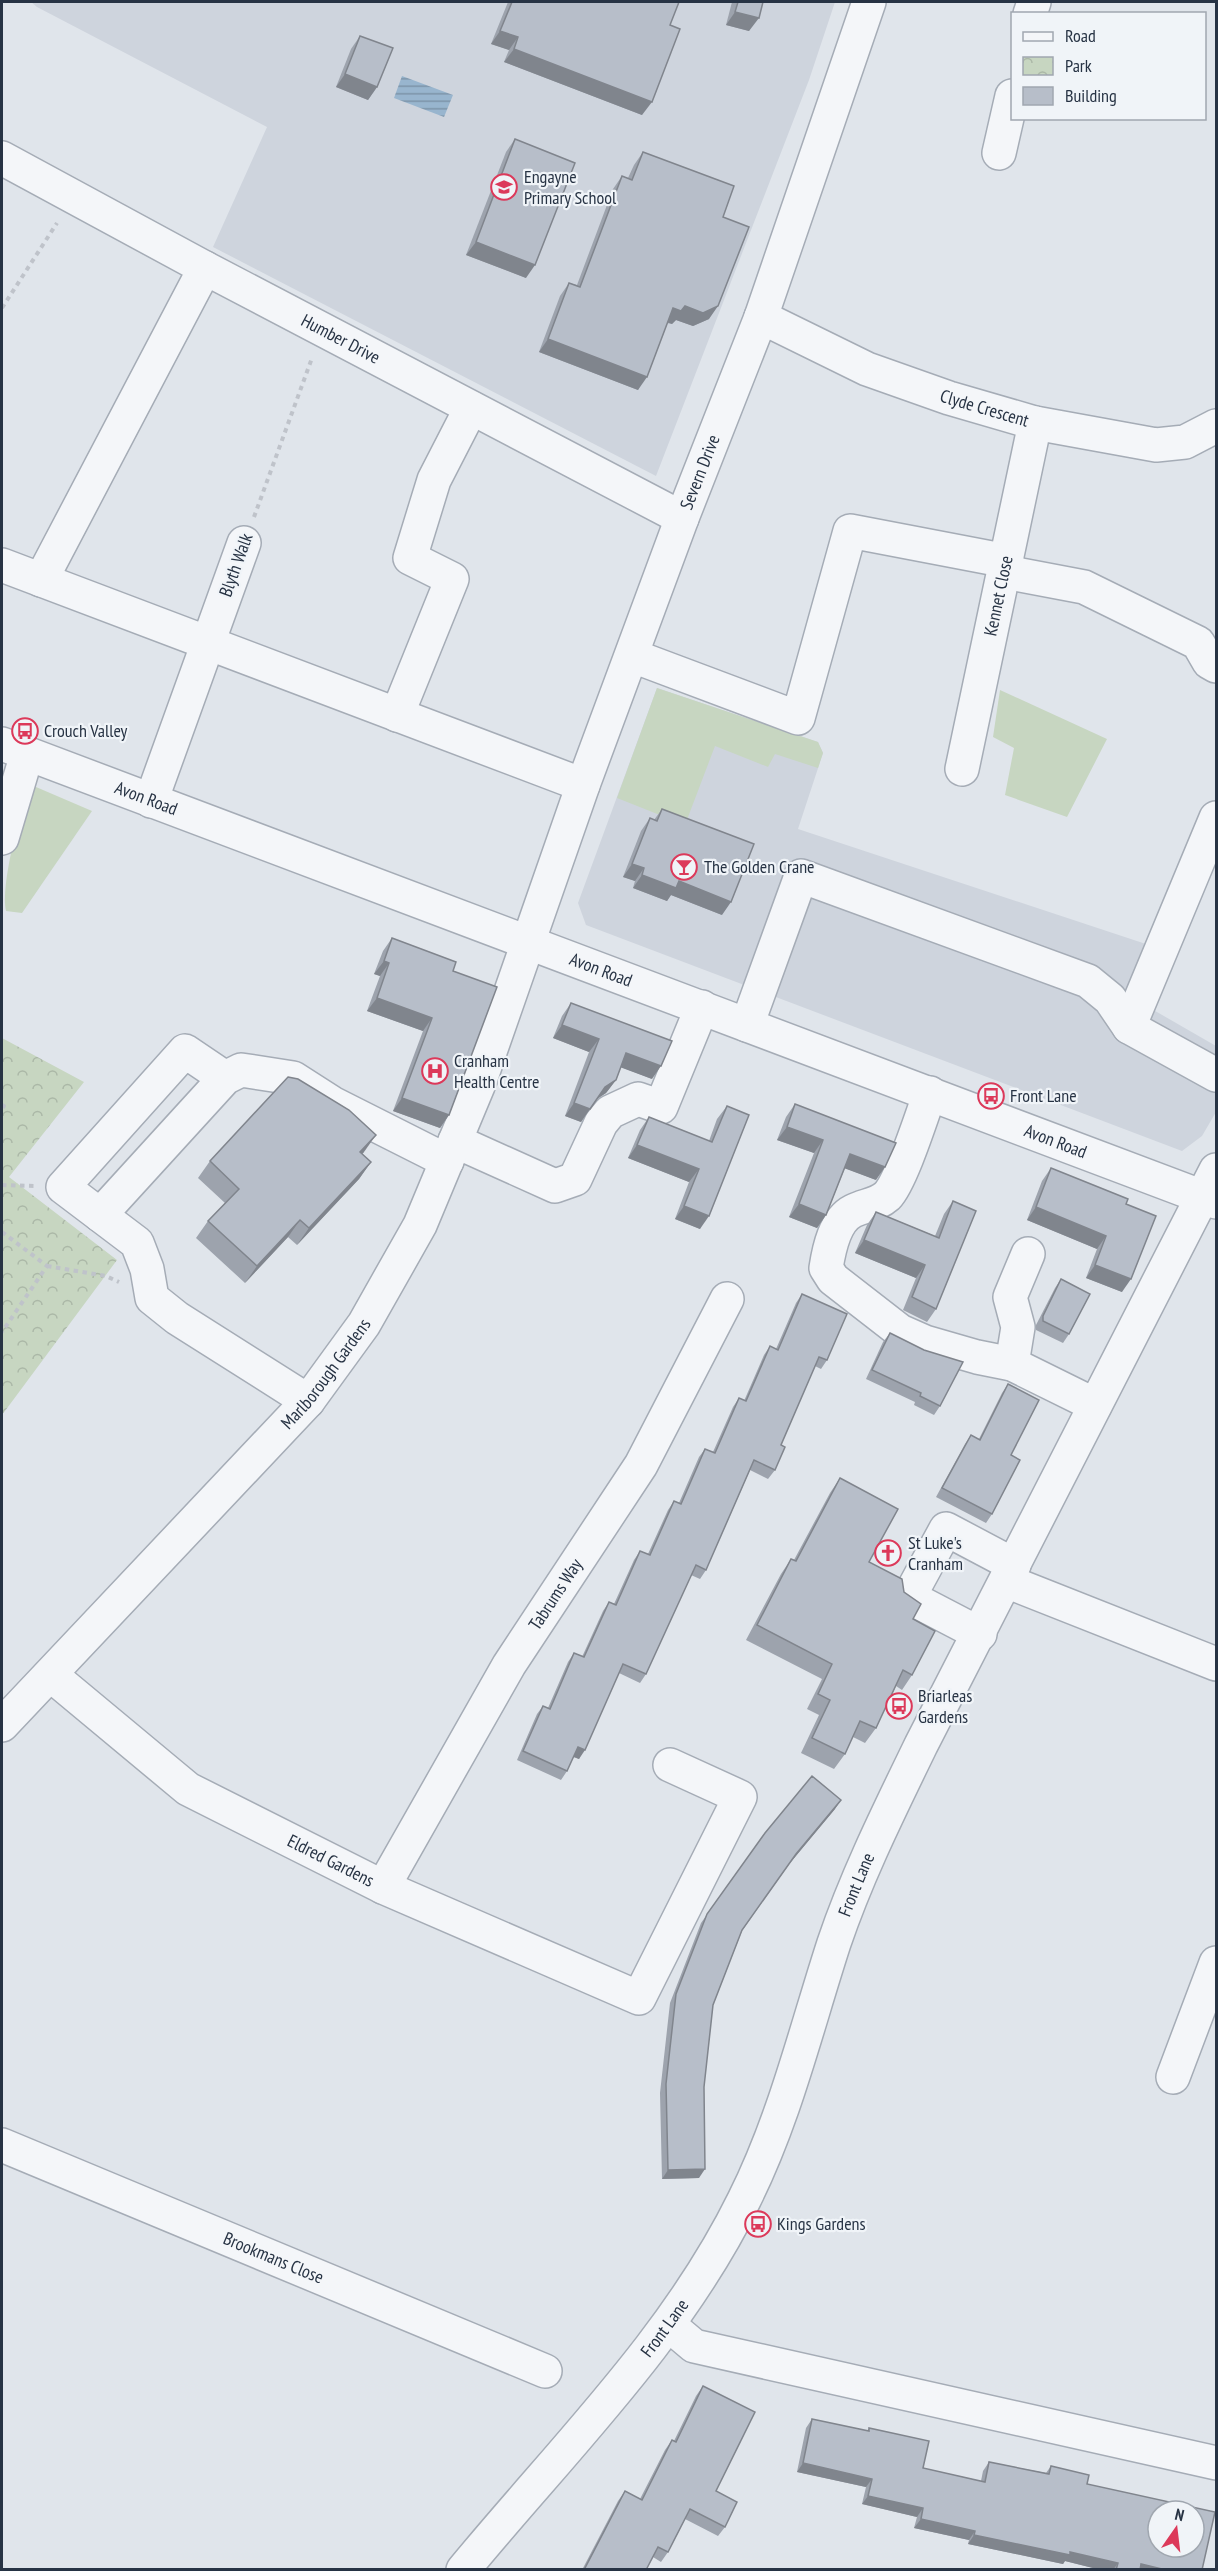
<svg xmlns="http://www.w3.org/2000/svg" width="1218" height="2571" font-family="'PT Sans Narrow',sans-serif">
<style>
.built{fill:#ced4dd}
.grass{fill:#c7d6c1}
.park{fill:url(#park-crowns)}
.water{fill:url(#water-rules)}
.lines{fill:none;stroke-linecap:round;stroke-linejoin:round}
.minor-casing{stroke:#a5acb6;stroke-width:36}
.path{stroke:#bfc3ca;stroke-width:4;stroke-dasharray:4.5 4.5;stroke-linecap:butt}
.minor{stroke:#f4f6f9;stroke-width:33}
.wall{fill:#9da3ad}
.shaded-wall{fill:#80858d}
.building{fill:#b7bec9;stroke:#80858d;stroke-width:1.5;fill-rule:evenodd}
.labels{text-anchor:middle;stroke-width:4.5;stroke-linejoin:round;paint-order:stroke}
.poi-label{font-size:18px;fill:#273344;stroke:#f0f4f8;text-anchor:start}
.street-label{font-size:18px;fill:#273344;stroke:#f0f4f8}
</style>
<defs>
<pattern id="park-crowns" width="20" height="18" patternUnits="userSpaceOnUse" patternTransform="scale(1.5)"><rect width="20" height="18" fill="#c7d6c1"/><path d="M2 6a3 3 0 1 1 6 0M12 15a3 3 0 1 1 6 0" fill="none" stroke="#abb8a7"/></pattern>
<pattern id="water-rules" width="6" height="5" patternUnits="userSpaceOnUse" patternTransform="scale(1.5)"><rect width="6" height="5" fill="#98b5ce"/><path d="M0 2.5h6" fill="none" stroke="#7c94a9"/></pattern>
</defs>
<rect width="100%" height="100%" fill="#e0e5eb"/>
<g class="built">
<polygon points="31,2 835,2 809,80 656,476 213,247 267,127 37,7"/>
<polygon points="657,688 818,742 823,753 798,829 1155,947 1150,1008 1216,1046 1216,1112 1202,1136 1182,1151 586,925 578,903"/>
</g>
<g class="grass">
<polygon points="657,688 818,742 823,753 818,768 775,754 768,767 715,746 685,825 617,798"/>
<polygon points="1000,690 1107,739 1067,817 1005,795 1014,748 993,737"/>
<path d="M29 784 92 811 22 913 6 911C0 886 20 813 29 784Z"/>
</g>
<polygon class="park" points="2,1038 84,1082 9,1177 117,1260 2,1415"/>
<polygon class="water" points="402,76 453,95 444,117 394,98"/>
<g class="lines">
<g class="minor-casing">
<g id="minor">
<polyline points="1030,14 1034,2"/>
<polyline points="999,153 1012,96"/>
<path id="s1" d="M2 158 205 268 682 518"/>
<path id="s2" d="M761 317 867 369 949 398 1035 423 1156 445 1185 442 1216 426"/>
<polyline points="2,565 583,785"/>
<polyline points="1005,572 1084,587 1198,643 1209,662 1216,666"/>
<polyline points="41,580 205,268"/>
<polyline points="633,656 798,718 850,531 1007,561"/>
<polyline points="397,715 452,579 410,558 434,480 471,408"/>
<path id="s3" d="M2 744 1216 1202"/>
<path id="s4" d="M962 769 1035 423"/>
<polyline points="151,801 244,543"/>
<polyline points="2,838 27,754"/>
<polyline points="747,1025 801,876 1088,981 1110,999 1129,1027 1216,1075"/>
<polyline points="1129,1027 1216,818"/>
<polyline points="225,1078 185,1051 63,1187 100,1215 225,1078 241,1070 293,1078 332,1103 447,1161"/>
<path d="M930 1093C922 1115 901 1182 887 1196 877 1205 865 1205 853 1211 835 1220 829 1249 826 1268L833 1279 900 1331 925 1342 977 1357 1012 1364 1095 1405"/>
<polyline points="455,1141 555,1186 575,1179 601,1123 610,1112 638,1099 661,1107 702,1007"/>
<polyline points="100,1215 137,1243 147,1269 152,1298 177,1318 308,1401"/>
<polyline points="1012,1364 1018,1327 1010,1297 1028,1254"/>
<polyline points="1006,1581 1216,1664"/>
<polyline points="980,1634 909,1597 946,1529 1014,1565"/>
<path id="s5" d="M51 1675 188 1789 383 1887 639 1998 740 1797 670 1765"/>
<path id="s6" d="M2 1725 308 1401 364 1324 420 1225 478 1086 583 785 682 518 761 317 869 2"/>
<path id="s7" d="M383 1887 509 1665 641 1465 727 1299"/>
<polyline points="1173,2077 1216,1963"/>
<path id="s8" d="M2 2145 545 2371"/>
<polyline points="669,2325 694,2346 1216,2463"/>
<path id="s9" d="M463 2570C561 2451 676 2339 744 2200 785 2118 806 2029 834 1943 857 1875 890 1809 921 1745L1216 1170"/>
</g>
</g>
<g class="path">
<polyline points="2,308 57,223"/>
<polyline points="254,517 312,358"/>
<polyline points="2,1105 4,1106 2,1109"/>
<polyline points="2,1185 34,1186"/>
<polyline points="2,1232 47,1266 2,1332"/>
<polyline points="47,1266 106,1276 119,1282"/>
</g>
<use href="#minor" class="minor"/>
</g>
<g class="wall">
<polygon points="508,2 679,2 670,25 642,115 504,62 509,50 491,44"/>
<polygon points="732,2 763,2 749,31 726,25"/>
<polygon points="360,36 377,87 368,100 336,87 351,49"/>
<polygon points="515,139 526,278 466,255 506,152"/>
<polygon points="643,152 723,217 709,319 693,326 676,320 672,324 667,323 638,390 539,352 560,296 569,283 577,285 613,189 622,176 628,178 634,165"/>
<polygon points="662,809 722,915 671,895 667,901 633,888 635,881 623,877 641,831 650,818 654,820"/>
<polygon points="392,938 453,971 449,1115 440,1128 393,1111 423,1031 367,1011 380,976 374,974 383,951"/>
<polygon points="571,1003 652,1079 621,1067 616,1080 606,1093 596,1100 581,1122 565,1116 589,1052 553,1038 562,1016"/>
<polygon points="795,1104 876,1180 845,1168 826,1215 817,1228 789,1217 814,1153 777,1140 786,1117"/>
<polygon points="727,1106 700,1229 675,1219 689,1182 628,1158 640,1130 649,1117 709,1141 717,1119"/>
<polygon points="364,1152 362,1154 371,1162 359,1179 297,1245 288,1237 245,1283 196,1238 208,1221 225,1203 198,1178 210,1161"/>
<polygon points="1051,1168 1126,1204 1122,1292 1086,1278 1097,1249 1027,1220 1042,1181"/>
<polygon points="953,1201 936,1309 927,1322 903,1310 916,1278 855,1253 867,1225 876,1212 935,1236 944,1214"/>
<polygon points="1061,1279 1069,1334 1063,1343 1036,1330 1036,1325 1055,1288"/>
<polygon points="802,1294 827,1360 821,1369 815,1366 781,1445 775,1470 768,1479 750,1470 706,1570 700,1579 691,1575 646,1674 640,1683 619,1673 579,1759 573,1757 567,1771 561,1780 517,1760 537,1714 543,1706 548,1708 568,1662 574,1653 582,1657 603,1611 609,1602 614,1604 634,1560 640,1551 648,1554 668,1510 674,1501 679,1503 699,1457 705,1449 713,1452 733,1407 739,1398 744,1401 764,1355 770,1346 776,1349 796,1303"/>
<polygon points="890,1333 940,1406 934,1415 914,1405 915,1402 866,1379 883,1342"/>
<polygon points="1008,1384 1011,1455 992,1514 986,1523 936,1497 965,1444 971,1435 979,1439 1002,1393"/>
<polygon points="840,1478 869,1562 904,1592 913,1619 912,1675 902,1690 896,1686 876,1728 865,1743 853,1737 845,1754 834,1769 801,1753 819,1715 807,1709 822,1679 746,1640 781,1574 791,1559 794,1560 830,1493"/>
<polygon points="835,1809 790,1863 742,1931 713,2005 704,2087 699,2178 662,2179 660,2093 670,2003 701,1923 765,1833"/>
<polygon points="703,2386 716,2491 725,2527 718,2536 685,2519 668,2552 661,2562 653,2557 646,2570 582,2570 618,2501 625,2491 640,2499 665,2450 672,2440 674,2441 696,2396"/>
<polygon points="812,2419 867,2431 869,2428 923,2468 981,2481 983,2471 989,2462 1046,2473 1051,2466 1087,2484 1202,2570 1101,2570 1065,2561 1063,2564 968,2544 969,2540 914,2528 917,2517 862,2504 866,2487 797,2472 806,2428"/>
</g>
<g class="shaded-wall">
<polygon points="735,12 759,18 749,31 726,25"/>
<polygon points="500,31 518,37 509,50 491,44"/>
<polygon points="514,49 652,102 642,115 504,62"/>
<polygon points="345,74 377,87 368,100 336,87"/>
<polygon points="476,242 535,265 526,278 466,255"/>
<polygon points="685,306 718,306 709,319 693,326 676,320 672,324 664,321 673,308"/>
<polygon points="548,339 647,377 638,390 539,352"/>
<polygon points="632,864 644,868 635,881 623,877"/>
<polygon points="642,875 679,881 731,902 722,915 671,895 667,901 633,888"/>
<polygon points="384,961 389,963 380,976 374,974"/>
<polygon points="377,998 432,1018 423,1031 367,1011"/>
<polygon points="562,1025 599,1039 589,1052 553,1038"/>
<polygon points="626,1053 661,1066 652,1079 617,1066"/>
<polygon points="616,1080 606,1093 595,1100 605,1087"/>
<polygon points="402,1098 449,1115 440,1128 393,1111"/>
<polygon points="574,1103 590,1109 581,1122 565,1116"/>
<polygon points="787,1127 823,1140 814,1153 777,1140"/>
<polygon points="376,1135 364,1152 348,1169 360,1152"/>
<polygon points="637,1145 699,1169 689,1182 628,1158"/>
<polygon points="850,1154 885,1167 876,1180 841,1167"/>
<polygon points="371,1162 359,1179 297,1245 309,1228"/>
<polygon points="799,1204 826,1215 817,1228 789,1217"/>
<polygon points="684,1206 709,1216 700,1229 675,1219"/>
<polygon points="1036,1207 1106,1236 1097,1249 1027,1220"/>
<polygon points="300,1220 288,1237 245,1283 257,1266"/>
<polygon points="864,1240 925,1265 916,1278 855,1253"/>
<polygon points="1095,1265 1131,1279 1122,1292 1086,1278"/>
<polygon points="578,1747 585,1750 579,1759 572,1756"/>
<polygon points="841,1800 835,1809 790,1863 796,1854"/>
<polygon points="705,2169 699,2178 662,2179 668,2170"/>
<polygon points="803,2463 872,2479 866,2487 797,2472"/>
<polygon points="868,2496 923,2508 917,2517 862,2504"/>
<polygon points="921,2519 975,2531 969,2540 914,2528"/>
<polygon points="974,2535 1070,2552 1118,2563 1113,2570 1101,2570 1065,2561 1063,2564 968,2544"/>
<polygon points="1141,2564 1166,2570 1137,2570"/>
</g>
<g class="building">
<polygon points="512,2 679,2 670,25 680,29 652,102 514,49 518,37 500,31"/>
<polygon points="738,2 763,2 759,18 735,12"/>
<polygon points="360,36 393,48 377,87 345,74"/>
<polygon points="515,139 575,163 535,265 476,242"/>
<polygon points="643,152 734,186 723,217 749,227 718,306 703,313 685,306 681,311 673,308 647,377 548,339 569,283 580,287 622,176 632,180"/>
<polygon points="662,809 754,844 731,902 679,881 676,888 642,875 644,868 632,864 650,818 657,821"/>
<polygon points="392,938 456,962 453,971 497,987 449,1115 402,1098 432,1018 377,998 389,963 384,961"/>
<polygon points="571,1003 672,1041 661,1066 626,1053 616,1080 605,1087 590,1109 574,1103 599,1039 562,1025"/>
<polygon points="288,1077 298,1079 349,1110 376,1135 360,1152 371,1162 309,1228 300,1220 257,1266 208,1221 239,1189 210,1161"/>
<polygon points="795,1104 896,1143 885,1167 850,1154 826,1215 799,1204 823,1140 787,1127"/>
<polygon points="727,1106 749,1115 709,1216 684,1206 699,1169 637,1145 649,1117 712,1142"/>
<polygon points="1051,1168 1128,1199 1126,1204 1156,1216 1131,1279 1095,1265 1106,1236 1036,1207"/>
<polygon points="953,1201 976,1211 936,1309 912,1297 925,1265 864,1240 876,1212 939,1238"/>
<polygon points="1061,1279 1090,1294 1069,1334 1043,1321 1043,1316"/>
<polygon points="802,1294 847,1314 827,1360 819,1357 781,1445 785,1447 775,1470 754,1460 706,1570 696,1565 646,1674 623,1664 585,1750 578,1747 567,1771 523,1751 543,1706 550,1709 574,1653 584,1657 609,1602 616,1605 640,1551 650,1555 674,1501 681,1504 705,1449 715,1453 739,1398 746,1401 770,1346 778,1350"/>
<polygon points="890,1333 924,1350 963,1362 940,1406 920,1396 921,1393 872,1370"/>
<polygon points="1008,1384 1039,1400 1011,1455 1020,1460 992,1514 942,1488 971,1435 980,1440"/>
<polygon points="840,1478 898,1509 869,1562 902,1579 904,1592 921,1604 913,1619 935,1631 912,1675 903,1670 876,1728 860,1721 845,1754 812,1738 830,1700 818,1694 832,1664 757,1625 791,1559 796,1561"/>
<polygon points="812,1776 841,1800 796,1854 742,1930 713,2005 704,2087 705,2169 668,2170 666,2084 676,1994 707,1914 765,1833"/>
<polygon points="703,2386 755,2412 716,2491 737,2502 725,2527 690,2509 668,2552 658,2547 646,2570 584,2570 625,2491 642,2500 672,2440 676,2442"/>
<path d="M812 2419 869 2431V2428L929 2441 923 2468 985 2482 989 2462 1049 2474 1051 2466 1089 2475 1087 2484 1215 2512 1202 2570H1166L1141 2564 1140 2570H1116L1118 2563 1070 2552V2555L974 2535 975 2531 921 2519 923 2508 868 2496 872 2479 803 2463ZM1158 2511H1194V2547H1158Z"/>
</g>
<defs>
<g id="school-ring" transform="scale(1.35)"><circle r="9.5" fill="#f0f4f8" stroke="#dc395a" stroke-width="1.5"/><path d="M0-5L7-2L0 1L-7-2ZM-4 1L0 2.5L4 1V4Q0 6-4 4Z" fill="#dc395a"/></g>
<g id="bus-ring" transform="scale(1.35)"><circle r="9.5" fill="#f0f4f8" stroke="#dc395a" stroke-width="1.5"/><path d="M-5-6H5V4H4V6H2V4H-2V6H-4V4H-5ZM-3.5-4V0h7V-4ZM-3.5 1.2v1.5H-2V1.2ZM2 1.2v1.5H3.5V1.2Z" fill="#dc395a"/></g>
<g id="bar-ring" transform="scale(1.35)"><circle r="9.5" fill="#f0f4f8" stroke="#dc395a" stroke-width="1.5"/><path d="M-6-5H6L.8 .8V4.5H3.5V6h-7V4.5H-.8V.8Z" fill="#dc395a"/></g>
<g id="hospital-ring" transform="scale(1.35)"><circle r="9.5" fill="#f0f4f8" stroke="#dc395a" stroke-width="1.5"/><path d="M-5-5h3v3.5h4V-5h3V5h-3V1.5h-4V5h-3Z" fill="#dc395a"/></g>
<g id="church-ring" transform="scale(1.35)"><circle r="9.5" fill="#f0f4f8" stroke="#dc395a" stroke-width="1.5"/><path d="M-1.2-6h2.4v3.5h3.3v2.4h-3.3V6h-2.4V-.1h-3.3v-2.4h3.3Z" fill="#dc395a"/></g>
</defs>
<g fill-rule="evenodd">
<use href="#school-ring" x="504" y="187"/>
<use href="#bus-ring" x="25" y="731"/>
<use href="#bar-ring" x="684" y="867"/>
<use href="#hospital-ring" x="435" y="1071"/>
<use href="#bus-ring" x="991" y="1096"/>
<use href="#church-ring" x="888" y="1553"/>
<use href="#bus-ring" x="899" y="1706"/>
<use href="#bus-ring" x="758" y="2224"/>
</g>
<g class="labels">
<g class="poi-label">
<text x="524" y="183">Engayne<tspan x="524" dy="21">Primary School</tspan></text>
<text x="44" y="737">Crouch Valley</text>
<text x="704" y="873">The Golden Crane</text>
<text x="454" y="1067">Cranham<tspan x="454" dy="21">Health Centre</tspan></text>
<text x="1010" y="1102">Front Lane</text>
<text x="908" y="1549">St Luke's<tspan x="908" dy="21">Cranham</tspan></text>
<text x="918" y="1702">Briarleas<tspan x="918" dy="21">Gardens</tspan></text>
<text x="777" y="2230">Kings Gardens</text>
</g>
<g class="street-label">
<text dy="6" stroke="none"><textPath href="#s1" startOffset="384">Humber Drive</textPath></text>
<text dy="6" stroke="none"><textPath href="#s2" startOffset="242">Clyde Crescent</textPath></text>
<text dy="6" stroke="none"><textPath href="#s6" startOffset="1458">Severn Drive</textPath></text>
<text transform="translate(236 565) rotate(-70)" y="6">Blyth Walk</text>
<text dy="6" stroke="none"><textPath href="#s4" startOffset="177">Kennet Close</textPath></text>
<text dy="6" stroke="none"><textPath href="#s3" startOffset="154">Avon Road</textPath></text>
<text dy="6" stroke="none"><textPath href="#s3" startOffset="640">Avon Road</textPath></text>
<text dy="6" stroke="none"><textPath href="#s3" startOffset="1126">Avon Road</textPath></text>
<text dy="6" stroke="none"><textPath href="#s6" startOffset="478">Marlborough Gardens</textPath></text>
<text dy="6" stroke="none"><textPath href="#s7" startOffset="340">Tabrums Way</textPath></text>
<text dy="6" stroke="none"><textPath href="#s5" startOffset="338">Eldred Gardens</textPath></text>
<text dy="6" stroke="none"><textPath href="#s9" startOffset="801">Front Lane</textPath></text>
<text dy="6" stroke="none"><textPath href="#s8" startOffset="294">Brookmans Close</textPath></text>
<text dy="6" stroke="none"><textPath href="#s9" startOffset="315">Front Lane</textPath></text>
</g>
</g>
<rect width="1218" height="2571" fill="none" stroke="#273344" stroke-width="6"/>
<rect x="1011" y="12" width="195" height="108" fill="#f0f4f8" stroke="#a0a7b0" stroke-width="1.5"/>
<rect x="1023" y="32" width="30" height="9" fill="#f4f6f9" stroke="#a0a7b0" stroke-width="1.5"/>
<text x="1065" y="42" font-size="18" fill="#273344">Road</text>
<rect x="1023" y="57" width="30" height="18" fill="url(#park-crowns)" stroke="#a0a7b0" stroke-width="1.5"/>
<text x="1065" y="72" font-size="18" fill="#273344">Park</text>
<rect x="1023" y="87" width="30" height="18" fill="#b7bec9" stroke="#a0a7b0" stroke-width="1.5"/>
<text x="1065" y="102" font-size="18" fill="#273344">Building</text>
<g transform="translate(1176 2529) rotate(14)"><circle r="28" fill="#f0f4f8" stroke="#a0a7b0" stroke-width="1.5"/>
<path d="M0-4.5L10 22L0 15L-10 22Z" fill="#dc395a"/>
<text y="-9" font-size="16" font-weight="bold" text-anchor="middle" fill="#273344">N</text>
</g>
</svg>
